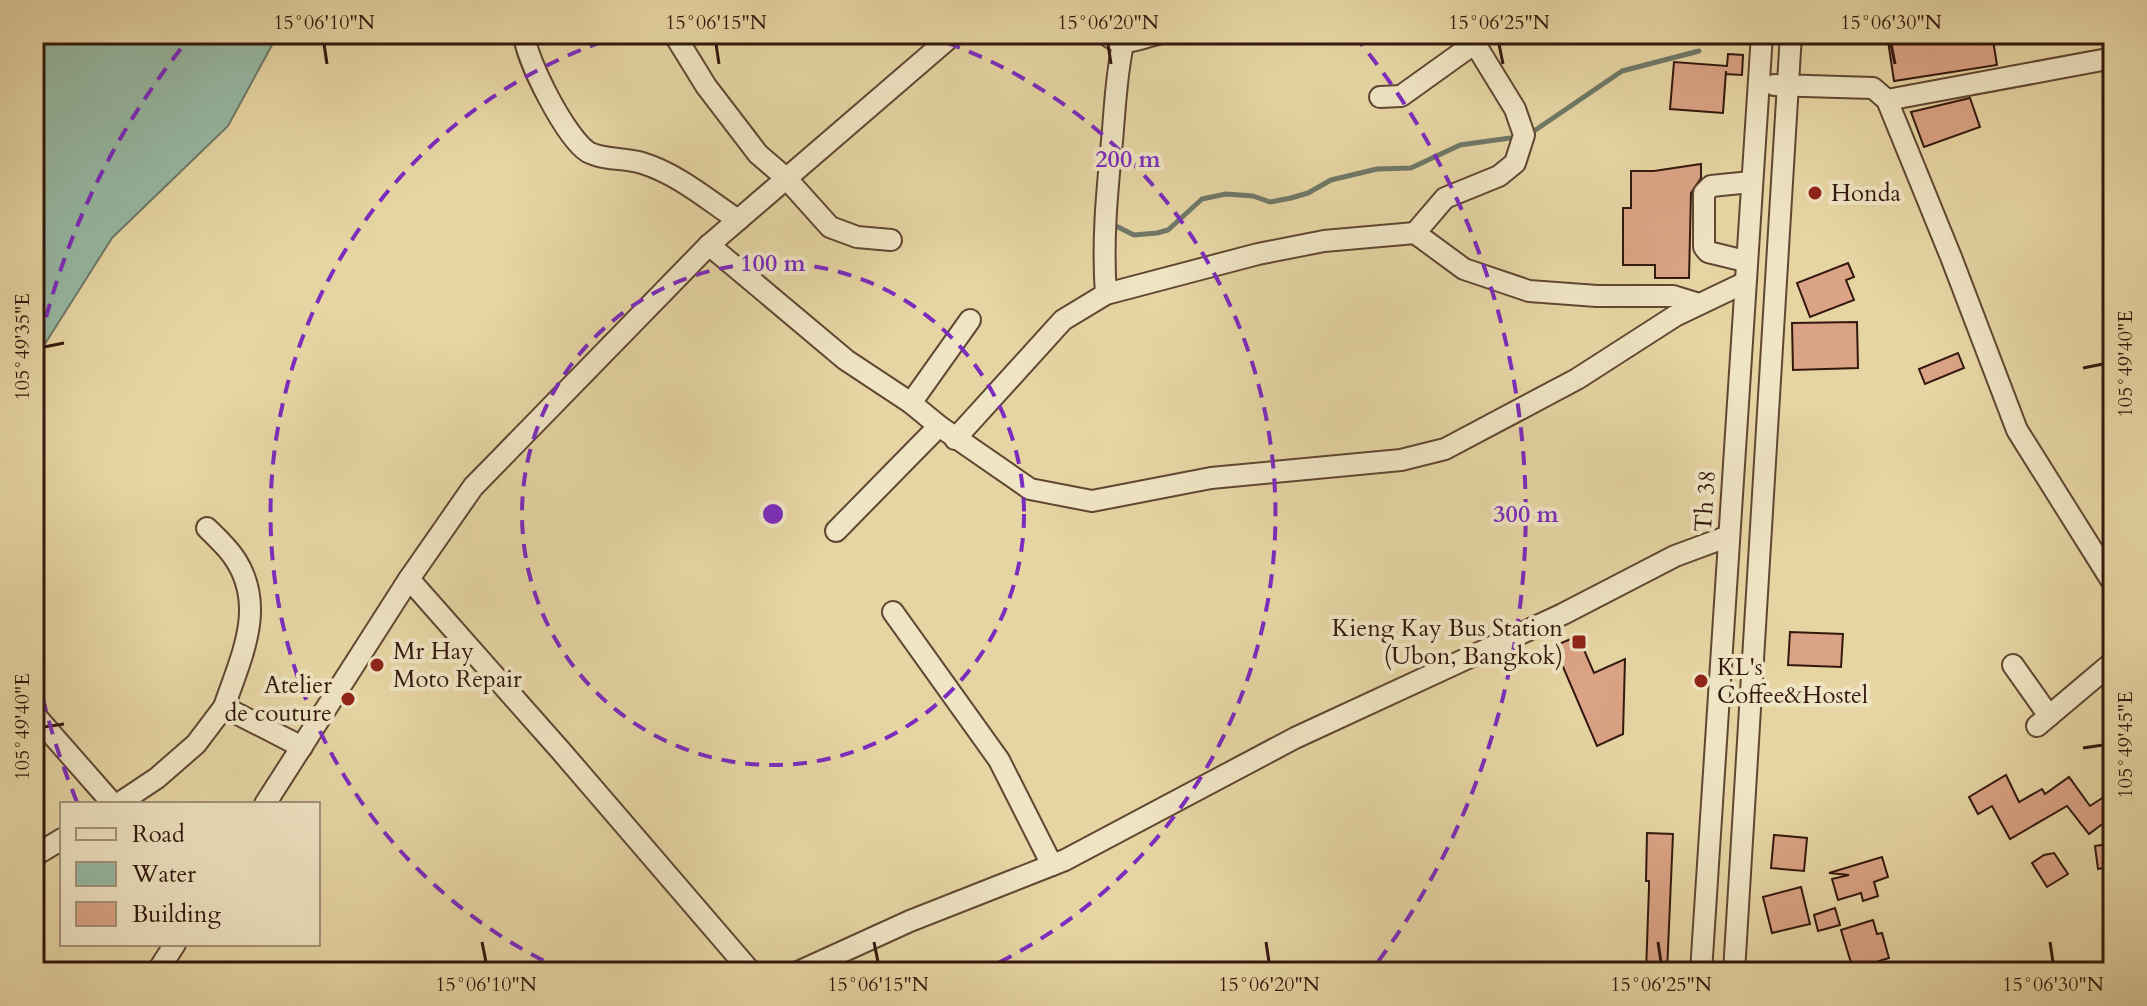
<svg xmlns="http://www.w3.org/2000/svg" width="2147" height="1006" font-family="Cardo,serif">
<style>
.water{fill:#96b9a4;stroke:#6f7968;stroke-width:2}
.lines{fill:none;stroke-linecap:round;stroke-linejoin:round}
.stream{stroke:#6f7968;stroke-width:5}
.building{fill:#daa385;stroke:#34180d;stroke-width:2}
.minor-casing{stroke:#604732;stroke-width:24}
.minor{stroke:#efe4c3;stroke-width:20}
.ticks{fill:none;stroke:#34180d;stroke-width:3}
.ring{fill:none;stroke:#7b2cbf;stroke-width:4;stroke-dasharray:14 10}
.poi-dot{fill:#8f2418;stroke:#efe4c3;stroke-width:3}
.labels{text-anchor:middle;stroke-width:8;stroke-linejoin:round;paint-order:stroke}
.poi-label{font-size:24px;fill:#34180d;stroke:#efe4c3;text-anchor:start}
.street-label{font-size:24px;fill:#34180d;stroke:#efe4c3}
.centre{fill:#7b2cbf;stroke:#efe4c3;stroke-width:4}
.ring-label{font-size:24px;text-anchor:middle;font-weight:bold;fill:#7b2cbf;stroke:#efe4c3;stroke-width:8;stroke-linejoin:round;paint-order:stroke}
.neatline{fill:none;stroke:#34180d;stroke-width:3}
.ticks-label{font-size:20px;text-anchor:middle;fill:#34180d}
</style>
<rect width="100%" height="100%" fill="#e6d5a3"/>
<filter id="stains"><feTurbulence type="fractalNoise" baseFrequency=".0025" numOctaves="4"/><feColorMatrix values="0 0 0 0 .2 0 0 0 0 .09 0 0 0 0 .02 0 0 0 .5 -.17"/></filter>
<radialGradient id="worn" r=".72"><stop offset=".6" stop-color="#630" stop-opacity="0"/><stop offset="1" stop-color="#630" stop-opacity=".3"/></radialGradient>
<polygon class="water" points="34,34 278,34 228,126 112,238 43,347 34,357"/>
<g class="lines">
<g class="stream">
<polyline points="1534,131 1622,71 1699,51"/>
<polyline points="1112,224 1134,235 1157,233 1168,230 1202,199 1226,194 1253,196 1270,202 1291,198 1308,193 1331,180 1377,169 1411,168 1460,145 1510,138"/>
</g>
</g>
<g class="building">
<polygon points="1887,34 1992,34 1997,65 1894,81"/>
<polygon points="1728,54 1743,55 1742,75 1726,74 1726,71 1723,113 1670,109 1674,62 1727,66"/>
<polygon points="1970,98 1980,127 1924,147 1911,112"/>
<polygon points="1701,164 1701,178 1691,193 1689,278 1655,278 1655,265 1623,265 1623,208 1631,208 1631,171 1654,171"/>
<polygon points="1848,263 1854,277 1846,280 1854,300 1810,317 1797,283"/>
<polygon points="1857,322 1858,368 1793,370 1792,323"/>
<polygon points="1958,353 1964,368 1925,384 1919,369"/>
<polygon points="1790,632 1843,634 1841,667 1788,665"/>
<polygon points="1578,636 1594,673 1625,659 1623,734 1597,746 1554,646"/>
<polygon points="2006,775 2019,802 2042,789 2045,794 2069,777 2090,806 2113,791 2113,816 2089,834 2067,806 2010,839 1992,806 1978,814 1969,797"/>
<polygon points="1647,833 1673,834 1667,972 1646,972 1649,887 1649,881 1646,881"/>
<polygon points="1774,835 1807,838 1804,871 1771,868"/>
<polygon points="2113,843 2113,866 2098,869 2095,846"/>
<polygon points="2054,853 2068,874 2047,887 2032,863 2044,855"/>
<polygon points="1882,857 1888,877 1874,882 1878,896 1863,901 1861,893 1838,900 1832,879 1849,875 1829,873"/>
<polygon points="1801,887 1810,924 1772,933 1763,897"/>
<polygon points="1835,908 1840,925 1818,931 1814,915"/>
<polygon points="1873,920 1877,934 1882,933 1889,958 1853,969 1841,930"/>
</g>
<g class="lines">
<g class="minor-casing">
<g id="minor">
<path d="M524 34C526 60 566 138 588 152 603 160 626 158 642 163 678 174 708 200 738 220"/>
<polyline points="674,34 706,86 758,154 786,178 830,227 857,237 891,240"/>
<path d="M1106 34C1121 49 1139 38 1158 34"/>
<polyline points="1469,34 1515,109 1524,135 1515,163 1499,176 1445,198 1415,233 1464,269 1529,291 1597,296 1673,296 1699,304"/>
<polyline points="1774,85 1873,88 1887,100 1951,257 2017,430 2113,583"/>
<polyline points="1380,97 1401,96 1475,43"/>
<polyline points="1887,100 2113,58"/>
<polyline points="709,245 846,360 911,403 939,426 1030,489 1092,501 1211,478 1401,460 1445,449 1577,379 1675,316 1744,283"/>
<polyline points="1745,261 1708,252 1704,247 1704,193 1711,186 1751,182"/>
<path d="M1106 294C1102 243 1107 192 1112 141 1115 108 1116 76 1123 44"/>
<polyline points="911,403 970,320"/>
<polyline points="955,439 1063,320 1106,294 1258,254 1324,241 1415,233"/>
<path d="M207 528C216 537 226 546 233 556 268 605 241 657 224 707"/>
<polyline points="836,531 939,426"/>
<polyline points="409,579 561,751 751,972"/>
<polyline points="893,612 999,760 1052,865"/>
<polyline points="2013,665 2049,716"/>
<polyline points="34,714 113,804"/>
<polyline points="2037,726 2113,662"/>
<polyline points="118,804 157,778 196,744 224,707 302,747"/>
<polyline points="265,804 409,579 473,487 709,245 954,34"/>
<polyline points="34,856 62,839"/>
<polyline points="157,972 175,944"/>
<polyline points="798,972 910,921 1065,860 1295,738 1563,614 1675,556 1729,536"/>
<polyline points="1701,972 1762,34"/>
<polyline points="1734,972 1791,34"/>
</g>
</g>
<use href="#minor" class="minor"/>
</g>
<path class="ticks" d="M324 44 327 64M716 44 719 64M1108 44 1111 64M1499 44 1503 64M1891 44 1895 64M44 347 64 343M2083 368 2103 364M44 727 64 724M2083 748 2103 745M482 942 486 962M874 942 878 962M1266 942 1269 962M1658 942 1661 962M2050 942 2053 962"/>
<g class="ring">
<circle cx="773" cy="514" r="251"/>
<path d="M565 971A502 502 0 0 1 622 35M924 35A502 502 0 0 1 981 971"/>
<path d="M77 802A753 753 0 0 1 35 664M35 364A753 753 0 0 1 192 35M1354 35A753 753 0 0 1 1374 967"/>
</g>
<g class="poi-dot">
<circle cx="1815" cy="193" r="8"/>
<rect x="1571" y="634" width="16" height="16" rx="4"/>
<circle cx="377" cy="665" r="8"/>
<circle cx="1701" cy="681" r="8"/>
<circle cx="348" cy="699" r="8"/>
</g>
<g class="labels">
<g class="poi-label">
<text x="1831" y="201">Honda</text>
<text x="1563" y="636" text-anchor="end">Kieng Kay Bus Station<tspan x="1563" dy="28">(Ubon, Bangkok)</tspan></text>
<text x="393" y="659">Mr Hay<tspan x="393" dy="28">Moto Repair</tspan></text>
<text x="1717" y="675">KL's<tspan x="1717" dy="28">Coffee&amp;Hostel</tspan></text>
<text x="332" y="693" text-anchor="end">Atelier<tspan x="332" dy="28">de couture</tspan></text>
</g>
<g class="street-label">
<text transform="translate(1705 501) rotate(-86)" y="8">Th 38</text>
</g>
</g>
<circle cx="773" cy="514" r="12" class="centre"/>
<g class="ring-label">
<text x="1128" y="167">200 m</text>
<text x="773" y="271">100 m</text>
<text x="1526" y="522">300 m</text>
</g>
<rect width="2147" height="1006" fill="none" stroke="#e6d5a3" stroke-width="88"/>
<rect x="60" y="802" width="260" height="144" fill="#efe4c3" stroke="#a4927a" stroke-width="2"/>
<rect x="76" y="828" width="40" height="12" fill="#efe4c3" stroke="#a4927a" stroke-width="2"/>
<text x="132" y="842" font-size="24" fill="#34180d">Road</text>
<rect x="76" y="862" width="40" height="24" fill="#96b9a4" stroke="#a4927a" stroke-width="2"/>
<text x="132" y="882" font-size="24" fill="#34180d">Water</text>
<rect x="76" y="902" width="40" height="24" fill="#daa385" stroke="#a4927a" stroke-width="2"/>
<text x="132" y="922" font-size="24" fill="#34180d">Building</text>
<rect x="44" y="44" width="2059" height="918" class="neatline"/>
<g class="ticks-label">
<text x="324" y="29">15°06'10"N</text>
<text x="716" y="29">15°06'15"N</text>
<text x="1108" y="29">15°06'20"N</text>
<text x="1499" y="29">15°06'25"N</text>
<text x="1891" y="29">15°06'30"N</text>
<text transform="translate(22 347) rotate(-90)" y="7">105°49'35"E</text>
<text transform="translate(2125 364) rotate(-90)" y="7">105°49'40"E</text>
<text transform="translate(22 727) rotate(-90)" y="7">105°49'40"E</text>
<text transform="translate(2125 745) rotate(-90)" y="7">105°49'45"E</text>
<text x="486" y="991">15°06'10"N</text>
<text x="878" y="991">15°06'15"N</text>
<text x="1269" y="991">15°06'20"N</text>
<text x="1661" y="991">15°06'25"N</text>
<text x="2053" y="991">15°06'30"N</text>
</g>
<rect width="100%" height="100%" filter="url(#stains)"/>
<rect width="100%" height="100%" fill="url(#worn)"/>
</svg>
